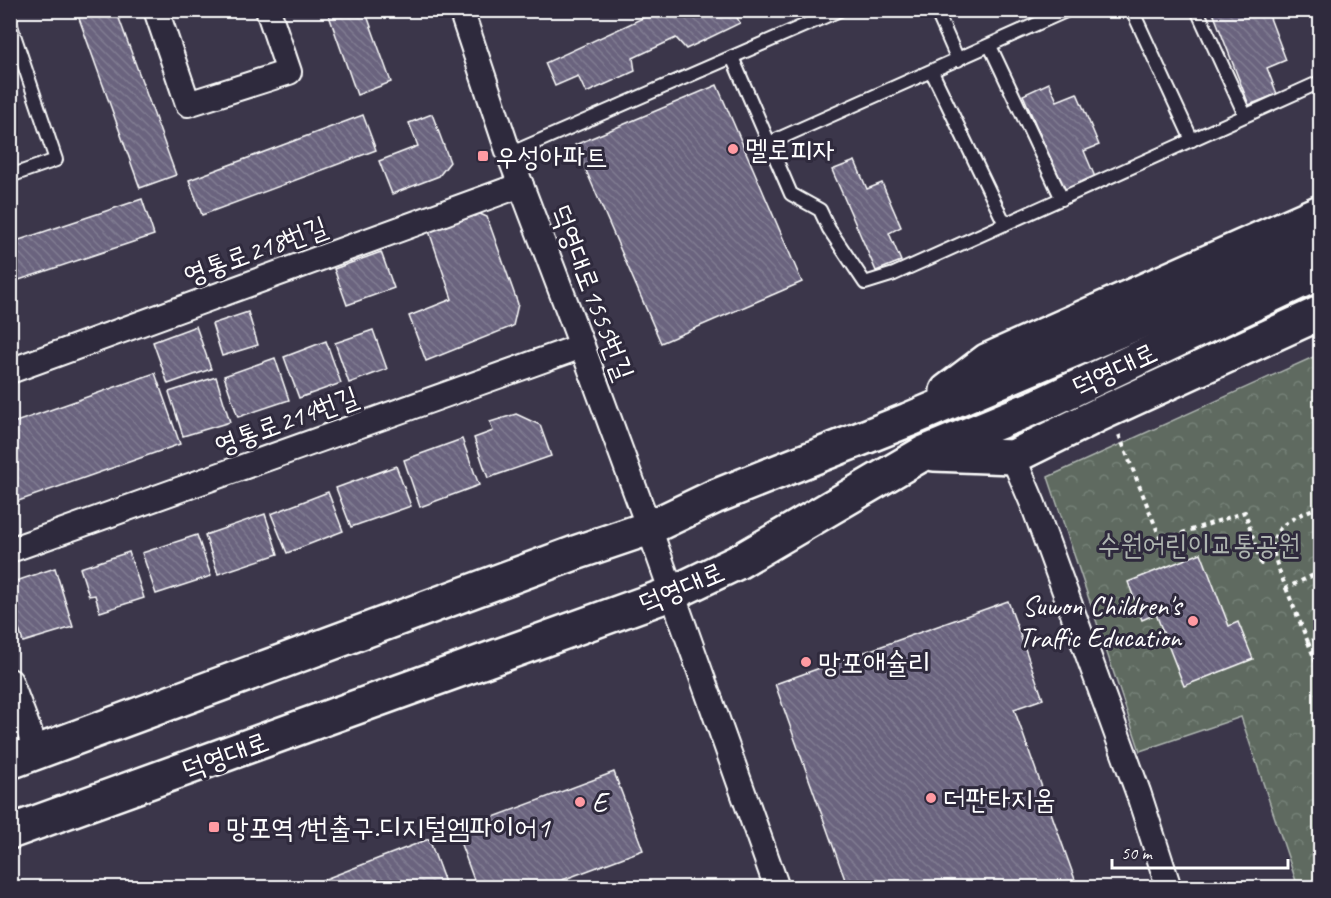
<svg xmlns="http://www.w3.org/2000/svg" width="1331" height="898" font-family="Caveat,'Poor Story',sans-serif">
<style>
.park{fill:url(#park-crowns);stroke:#aeb5b0;stroke-width:1.5}
.building{fill:url(#building-back-hatch);stroke:#fff;stroke-width:1.5}
.lines{fill:none;stroke-linecap:round;stroke-linejoin:round}
.service-casing{stroke:#fff;stroke-width:16}
.minor-casing{stroke:#fff;stroke-width:28}
.secondary-casing{stroke:#fff;stroke-width:38}
.path{stroke:#fff;stroke-width:4;stroke-dasharray:4.5 4.5;stroke-linecap:butt}
.service{stroke:#2f2a3d;stroke-width:12}
.minor{stroke:#2f2a3d;stroke-width:24}
.secondary{stroke:#2f2a3d;stroke-width:33}
.poi-dot{fill:#ff9aa2;stroke:#2f2a3d;stroke-width:2}
.labels{text-anchor:middle;stroke-width:6;stroke-linejoin:round;paint-order:stroke}
.poi-label{font-size:28px;fill:#fff;stroke:#2f2a3d;text-anchor:start}
.street-label{font-size:28px;fill:#fff;stroke:#2f2a3d}
.park-label{font-size:28px;fill:#aeb5b0;stroke:#2f2a3d}
</style>
<defs>
<pattern id="park-crowns" width="20" height="18" patternUnits="userSpaceOnUse" patternTransform="scale(1.5)"><rect width="20" height="18" fill="#5e6b60"/><path d="M2 6a3 3 0 1 1 6 0M12 15a3 3 0 1 1 6 0" fill="none" stroke="#768178"/></pattern>
<pattern id="building-back-hatch" width="6" height="6" patternUnits="userSpaceOnUse" patternTransform="scale(1.5)"><rect width="6" height="6" fill="#6a647e"/><path d="M-1 5l2 2M0 0l6 6M5-1l2 2" fill="none" stroke="#807b91"/></pattern>
</defs>
<rect width="100%" height="100%" fill="#3b364a"/>
<filter id="ink" filterUnits="userSpaceOnUse"><feTurbulence type="fractalNoise" baseFrequency=".0167" numOctaves="2"/><feDisplacementMap in="SourceGraphic" scale="12" xChannelSelector="R" yChannelSelector="G"/><feConvolveMatrix kernelMatrix="1 2 1 2 8 2 1 2 1" color-interpolation-filters="sRGB"/></filter>
<g filter="url(#ink)">
<polygon class="park" points="1320,354 1320,887 1298,887 1241,717 1140,751 1048,477"/>
<g class="building">
<polygon points="76,10 116,10 176,175 140,188"/>
<polygon points="327,10 365,10 391,82 357,95"/>
<polygon points="660,10 742,10 735,14 740,23 686,49 676,38 633,58 635,71 586,93 578,76 555,86 545,63"/>
<polygon points="1212,10 1242,10 1244,15 1255,10 1267,10 1286,60 1267,68 1277,94 1249,105"/>
<polygon points="1049,83 1057,101 1077,93 1099,145 1084,151 1095,177 1064,190 1023,95"/>
<polygon points="717,85 802,282 661,343 575,145"/>
<polygon points="432,114 450,162 439,176 392,194 379,161 418,146 409,123"/>
<polygon points="363,115 376,150 202,215 189,180"/>
<polygon points="855,161 867,189 882,183 901,227 889,233 901,261 876,271 832,170"/>
<polygon points="142,199 154,235 10,283 10,243"/>
<polygon points="480,214 487,217 518,304 513,326 426,361 409,316 452,299 429,231"/>
<polygon points="381,252 394,288 347,305 334,269"/>
<polygon points="248,312 258,345 222,356 212,324"/>
<polygon points="196,326 211,369 168,384 153,342"/>
<polygon points="373,330 387,369 349,383 335,343"/>
<polygon points="326,341 341,383 299,398 284,357"/>
<polygon points="275,358 289,400 238,417 224,376"/>
<polygon points="155,373 180,444 10,504 10,424"/>
<polygon points="216,377 230,422 183,436 169,392"/>
<polygon points="516,414 540,425 551,456 488,478 474,438 493,431 490,422"/>
<polygon points="462,439 479,485 420,507 404,460"/>
<polygon points="396,466 411,506 351,527 336,488"/>
<polygon points="328,492 343,531 287,553 271,514"/>
<polygon points="265,514 278,554 218,574 205,535"/>
<polygon points="197,535 211,576 156,594 142,553"/>
<polygon points="129,552 144,598 100,612 95,595 89,596 80,568"/>
<polygon points="1201,553 1229,626 1238,622 1253,659 1184,686 1156,614 1142,620 1128,582"/>
<polygon points="55,568 73,627 23,642 10,602 10,583"/>
<polygon points="1008,601 1043,699 1014,709 1078,888 848,888 775,684"/>
<polygon points="614,772 643,850 541,888 477,888 456,831"/>
<polygon points="429,839 447,888 302,888"/>
</g>
<g class="lines">
<g class="service-casing">
<g id="service">
<polyline points="936,10 958,60"/>
<polyline points="1132,10 1192,140"/>
<polyline points="1197,10 1245,115"/>
<polyline points="10,23 56,160 10,176"/>
<polyline points="990,46 1062,199"/>
<polyline points="732,57 791,194 820,210 829,229 865,283 894,274 1320,82"/>
<polyline points="932,72 1005,224"/>
<polyline points="769,143 1068,10"/>
<polyline points="509,154 840,10"/>
</g>
</g>
<g class="minor-casing">
<g id="minor">
<polyline points="156,10 188,104 289,72 268,10"/>
<polyline points="461,10 509,154 582,346 649,528 777,888"/>
<polyline points="10,371 521,185"/>
<polyline points="1013,457 1033,504 1138,792 1169,888"/>
<polyline points="10,550 582,346"/>
<polyline points="10,681 37,752"/>
</g>
</g>
<g class="secondary-casing">
<g id="secondary">
<polyline points="947,391 988,360 1320,212"/>
<polyline points="934,454 1013,457 1100,414 1320,313"/>
<polyline points="10,762 575,553 649,528 714,497 908,420 1210,292 1320,243"/>
<polyline points="10,832 673,593 738,562 924,453 1040,405 1320,272"/>
</g>
</g>
<g class="path">
<polyline points="1119,435 1161,540 1245,512 1261,564 1273,546"/>
<path d="M1320 506C1303 514 1272 523 1273 547 1274 560 1281 575 1286 588L1320 572"/>
<polyline points="1286,588 1308,642 1320,637"/>
<polyline points="1308,642 1320,673"/>
</g>
<use href="#service" class="service"/>
<use href="#minor" class="minor"/>
<use href="#secondary" class="secondary"/>
</g>
</g>
<g class="poi-dot">
<circle cx="733" cy="149" r="6"/>
<rect x="477" y="150" width="12" height="12" rx="3"/>
<circle cx="1193" cy="621" r="6"/>
<circle cx="806" cy="662" r="6"/>
<circle cx="931" cy="798" r="6"/>
<circle cx="580" cy="802" r="6"/>
<rect x="208" y="821" width="12" height="12" rx="3"/>
</g>
<g class="labels">
<g class="poi-label">
<text x="745" y="159">멜로피자</text>
<text x="495" y="166">우성아파트</text>
<text x="1181" y="615" text-anchor="end">Suwon Children's<tspan x="1181" dy="32">Traffic Education</tspan></text>
<text x="818" y="672">망포애슐리</text>
<text x="943" y="808">더판타지움</text>
<text x="592" y="812">E</text>
<text x="226" y="837">망포역1번출구.디지털엠파이어1</text>
</g>
<g class="street-label">
<text transform="translate(255 250) rotate(-20)" y="10">영통로218번길</text>
<text transform="translate(593 292) rotate(69)" y="10">덕영대로1555번길</text>
<text transform="translate(1114 369) rotate(-25)" y="10">덕영대로</text>
<text transform="translate(286 420) rotate(-20)" y="10">영통로214번길</text>
<text transform="translate(681 587) rotate(-23)" y="10">덕영대로</text>
<text transform="translate(225 755) rotate(-20)" y="10">덕영대로</text>
</g>
<g class="park-label">
<text x="1199" y="554">수원어린이교통공원</text>
</g>
</g>
<rect width="1331" height="898" fill="none" stroke="#2f2a3d" stroke-width="36"/>
<rect x="18" y="18" width="1295" height="862" fill="none" stroke="#fff" stroke-width="2" filter="url(#ink)"/>
<path d="M1112 859v9h176v-9" fill="none" stroke="#ffffff" stroke-width="3"/>
<text x="1121" y="859" font-size="18" fill="#ffffff" stroke="#2f2a3d" stroke-width="4.5" paint-order="stroke">50 m</text>
</svg>
